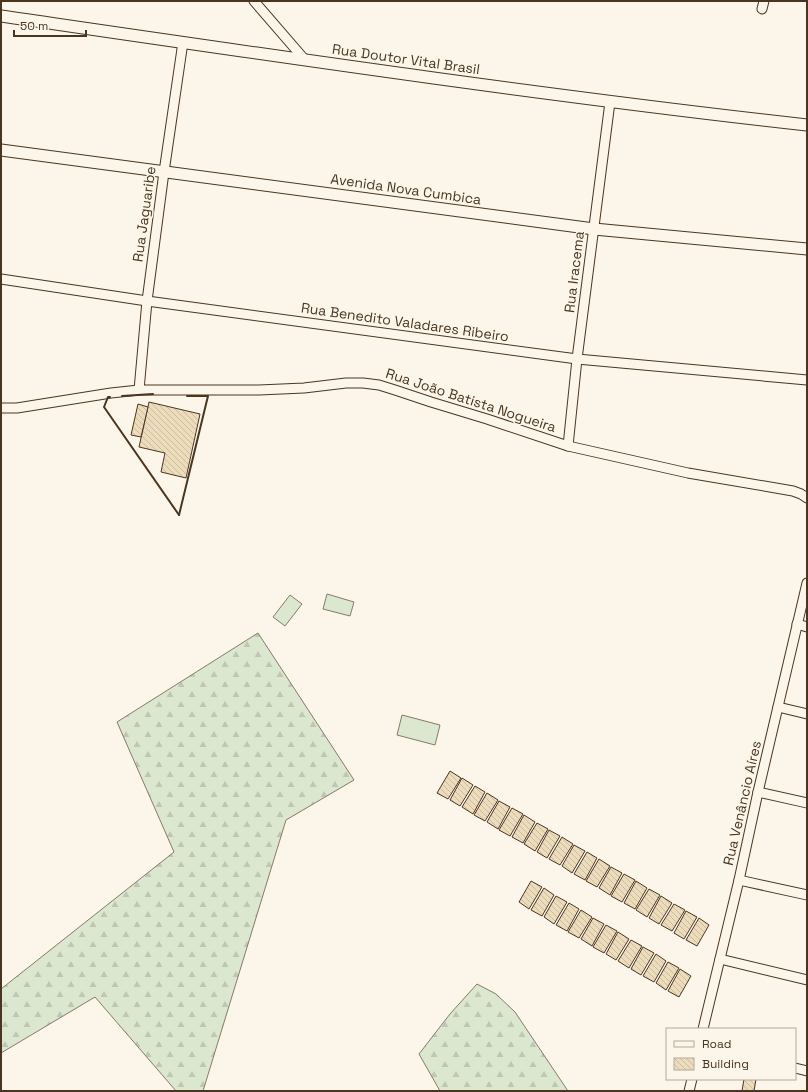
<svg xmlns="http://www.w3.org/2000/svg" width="808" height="1092" font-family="'Space Grotesk',sans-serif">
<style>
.forest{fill:url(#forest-firs);stroke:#887966}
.pitch{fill:#dce7d0;stroke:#887966}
.building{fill:url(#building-back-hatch);stroke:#4a3520}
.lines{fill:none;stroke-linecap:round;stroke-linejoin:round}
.minor-casing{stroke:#4a3520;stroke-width:11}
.tertiary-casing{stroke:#4a3520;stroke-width:13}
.minor{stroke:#fbf6e9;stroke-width:9}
.tertiary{stroke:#fbf6e9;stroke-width:11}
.wall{stroke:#4a3520;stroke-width:2}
.labels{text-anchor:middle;stroke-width:3;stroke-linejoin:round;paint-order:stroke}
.street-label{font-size:14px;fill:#4a3520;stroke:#fbf6e9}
</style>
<defs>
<pattern id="forest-firs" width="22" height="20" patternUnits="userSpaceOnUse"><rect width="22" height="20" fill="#dce7d0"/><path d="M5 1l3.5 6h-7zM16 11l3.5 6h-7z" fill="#bec7b2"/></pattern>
<pattern id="building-back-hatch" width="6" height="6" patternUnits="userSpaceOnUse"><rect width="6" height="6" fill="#ecdcbc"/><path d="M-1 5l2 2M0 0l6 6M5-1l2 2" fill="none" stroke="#ccbda1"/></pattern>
</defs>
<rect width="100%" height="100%" fill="#fbf6e9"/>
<g class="forest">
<polygon points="258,633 354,780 286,820 203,1091 176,1091 95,997 1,1053 1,989 174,852 117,722"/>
<polygon points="477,984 496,994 515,1012 568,1091 440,1091 419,1054 450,1014"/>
</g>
<g class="pitch">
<polygon points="327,594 354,602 350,616 323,609"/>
<polygon points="290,595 302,604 285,626 273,617"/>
<polygon points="402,715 440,725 435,745 397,735"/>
</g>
<g class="building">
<polygon points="149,402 200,414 186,478 161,472 165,453 139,447"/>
<polygon points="138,404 148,407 141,437 131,435"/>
<polygon points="450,771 461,778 448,799 437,793"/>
<polygon points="462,778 473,785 460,806 450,800"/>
<polygon points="475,786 485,792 473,814 462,807"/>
<polygon points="487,793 498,800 485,821 474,815"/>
<polygon points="499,801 510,807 498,829 487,822"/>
<polygon points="512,808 523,814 510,836 499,830"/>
<polygon points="524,815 535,822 523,843 512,837"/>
<polygon points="537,823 548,829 535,851 524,844"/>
<polygon points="549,830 560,836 547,858 537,852"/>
<polygon points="562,837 573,844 560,865 549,859"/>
<polygon points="574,845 585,851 572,873 562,866"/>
<polygon points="587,852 597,858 585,880 574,874"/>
<polygon points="599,859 610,866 597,887 586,881"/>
<polygon points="611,867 622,873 610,895 599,888"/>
<polygon points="624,874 635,880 622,902 611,896"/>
<polygon points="531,881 542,887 529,909 519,902"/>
<polygon points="636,881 647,888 635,909 624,903"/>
<polygon points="544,888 554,895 542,916 531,910"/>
<polygon points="649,889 660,895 647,917 636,910"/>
<polygon points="556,896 567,902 554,924 544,917"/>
<polygon points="661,896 672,903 659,924 649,918"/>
<polygon points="569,903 579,909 567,931 556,925"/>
<polygon points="674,904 685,910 672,931 661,925"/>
<polygon points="581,910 592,917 579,938 568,932"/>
<polygon points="686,911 697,917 684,939 674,933"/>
<polygon points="593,918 604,924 592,946 581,939"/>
<polygon points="699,918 709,925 697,946 686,940"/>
<polygon points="606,925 617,931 604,953 593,947"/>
<polygon points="618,932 629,939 616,960 606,954"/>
<polygon points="631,940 642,946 629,968 618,961"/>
<polygon points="643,947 654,953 641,975 631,969"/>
<polygon points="656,954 666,961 654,982 643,976"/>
<polygon points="668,962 679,968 666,990 656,983"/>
<polygon points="680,969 691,976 679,997 668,991"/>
<polygon points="744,1079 756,1079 754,1091 742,1091"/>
</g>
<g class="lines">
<g class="minor-casing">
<g id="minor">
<polyline points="254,1 305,60"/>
<polyline points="762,9 764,1"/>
<polyline points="1,279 147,301 577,359 807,380"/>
<polyline points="139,390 147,301 164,172 183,42"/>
<polyline points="1,408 17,408 111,393 139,390 259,390 304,388 346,383 363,383 379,385 395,390 431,402 487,419 568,446 688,473 793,491 801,494 807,498"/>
<polyline points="568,446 577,359 610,102"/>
<polyline points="797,624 807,627"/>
<polyline points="778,707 807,714"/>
<polyline points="758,792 807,803"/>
<polyline points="739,880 807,895"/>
<polyline points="720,959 807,980"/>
<polyline points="703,1029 739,880 758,792 807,583"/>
<polyline points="795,1068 807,1071"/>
<polyline points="689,1091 692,1079"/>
</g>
</g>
<g class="tertiary-casing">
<g id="tertiary">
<path d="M1 16C269 55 538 95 807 125"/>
<polyline points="1,150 594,229 807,249"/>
</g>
</g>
<use href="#minor" class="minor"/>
<use href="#tertiary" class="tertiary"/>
<g class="wall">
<polyline points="122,396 153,394"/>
<polyline points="110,397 108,397 104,407 179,515"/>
<polyline points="179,515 208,396 187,396"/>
</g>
</g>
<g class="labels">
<g class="street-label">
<text transform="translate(406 59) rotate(8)" y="5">Rua Doutor Vital Brasil</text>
<text transform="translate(406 189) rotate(8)" y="5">Avenida Nova Cumbica</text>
<text transform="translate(144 214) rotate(-82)" y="5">Rua Jaguaribe</text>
<text transform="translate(574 272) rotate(-83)" y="5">Rua Iracema</text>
<text transform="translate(405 322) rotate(8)" y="5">Rua Benedito Valadares Ribeiro</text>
<text transform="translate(471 400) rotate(18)" y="5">Rua João Batista Nogueira</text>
<text transform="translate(742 803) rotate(-77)" y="5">Rua Venâncio Aíres</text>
</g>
</g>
<rect width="808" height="1092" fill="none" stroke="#4a3520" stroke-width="4"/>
<rect x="666" y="1028" width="130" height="52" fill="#fbf6e9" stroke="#b4a999"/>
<rect x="674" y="1041" width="20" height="6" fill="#fbf6e9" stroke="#b4a999"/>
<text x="702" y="1048" font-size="12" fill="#4a3520">Road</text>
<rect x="674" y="1058" width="20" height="12" fill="url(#building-back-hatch)" stroke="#b4a999"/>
<text x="702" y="1068" font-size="12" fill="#4a3520">Building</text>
<path d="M14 30v6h72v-6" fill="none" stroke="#4a3520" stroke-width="2"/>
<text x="20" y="30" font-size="12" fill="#4a3520" stroke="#fbf6e9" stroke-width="3" paint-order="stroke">50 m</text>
</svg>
